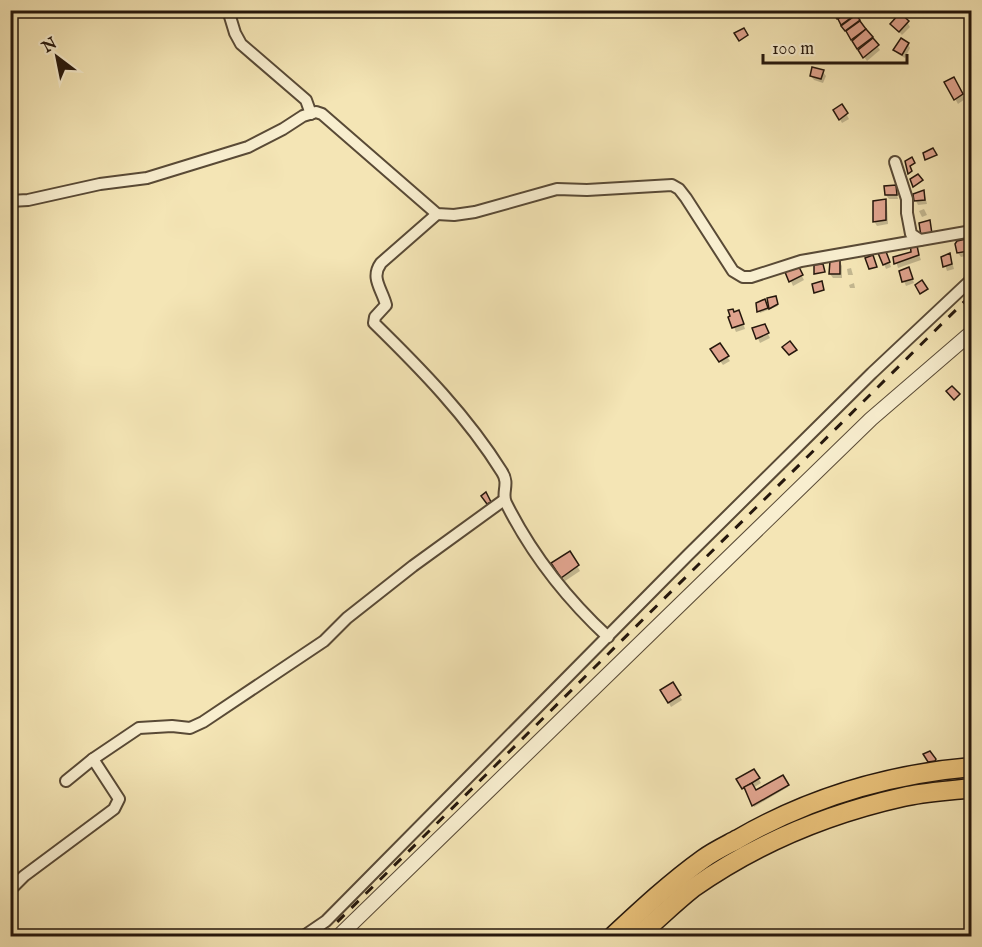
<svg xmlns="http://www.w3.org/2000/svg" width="982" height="947" font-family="'IM FELL English',serif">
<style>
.shadow{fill:#0003}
.building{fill:#dfa38d;stroke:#25170c;stroke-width:1.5}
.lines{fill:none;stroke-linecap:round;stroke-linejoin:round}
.minor-casing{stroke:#594a36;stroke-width:14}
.tertiary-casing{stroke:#594a36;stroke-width:16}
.trunk-casing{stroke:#25170c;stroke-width:21}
.minor{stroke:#f8eecf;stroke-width:10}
.tertiary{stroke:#f8eecf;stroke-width:14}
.trunk{stroke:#eac27a;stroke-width:18}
.rail{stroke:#25170c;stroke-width:3;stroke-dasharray:10 10;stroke-linecap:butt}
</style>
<rect width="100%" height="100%" fill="#f4e5b5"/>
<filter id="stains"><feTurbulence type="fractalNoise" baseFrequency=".00333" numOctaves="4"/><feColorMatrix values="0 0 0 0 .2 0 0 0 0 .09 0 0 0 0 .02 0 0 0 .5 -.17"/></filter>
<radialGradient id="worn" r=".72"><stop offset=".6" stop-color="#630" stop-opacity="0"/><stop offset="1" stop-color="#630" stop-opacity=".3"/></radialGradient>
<g class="shadow">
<polygon points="714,10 721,10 722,13 717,15"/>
<polygon points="843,10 851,10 880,50 867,61 836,16"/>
<polygon points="907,22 910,27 902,35 892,24"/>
<polygon points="908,44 910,48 905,58 898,54 895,50"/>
<polygon points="823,72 826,76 823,83 814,80 811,76"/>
<polygon points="953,79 965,99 958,104 946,83"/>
<polygon points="842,106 849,119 842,123 835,111"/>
<polygon points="895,186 898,199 889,199 886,195"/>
<polygon points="924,192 927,204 918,205 916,201"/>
<polygon points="885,200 887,205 888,224 877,226 874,221"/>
<polygon points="924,209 927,215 922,217 919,211"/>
<polygon points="915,243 921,260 898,268 895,258 912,253"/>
<polygon points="968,246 970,255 961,257 958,253"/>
<polygon points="887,255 891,267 886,269 884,264"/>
<polygon points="950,255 954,269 947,271 943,258"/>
<polygon points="840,262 842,266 842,278 833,278 830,274"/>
<polygon points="797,267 804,280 793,286 787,272"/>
<polygon points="851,268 853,275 848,275 847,269"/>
<polygon points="909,269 914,283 906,286 904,281"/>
<polygon points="854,283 855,288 850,288 849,285"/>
<polygon points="769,299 776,299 778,306 760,313 759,311 767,307"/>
<polygon points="734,314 741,317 745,329 736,332 730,318"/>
<polygon points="754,329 766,330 770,338 760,343"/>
<polygon points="719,345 730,361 723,365 712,350"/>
<polygon points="570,553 580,571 565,581 556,568"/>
<polygon points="672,684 682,700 671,707 662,691"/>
<polygon points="754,771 761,783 753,788 756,792 782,777 788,787 754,807 747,791 746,792 738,780"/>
</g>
<g class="building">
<polygon points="841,10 849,10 837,19 834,15"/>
<polygon points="850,10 856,14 841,25 838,19"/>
<polygon points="900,13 909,21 899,32 890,24"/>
<polygon points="856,15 860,20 845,31 841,26"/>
<polygon points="860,21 866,29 851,40 846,31"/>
<polygon points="744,28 748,35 739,41 734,33"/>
<polygon points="866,29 873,37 857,49 852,41"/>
<polygon points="873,38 879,45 863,58 858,50"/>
<polygon points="901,38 909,43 902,55 893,50"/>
<polygon points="812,67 824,70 821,79 810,76"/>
<polygon points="954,77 963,94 954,100 944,82"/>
<polygon points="842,104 848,113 839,120 833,110"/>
<polygon points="933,148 937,155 925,160 923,153"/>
<polygon points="912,157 915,163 910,166 912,171 908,174 905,161"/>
<polygon points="918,174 923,180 913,187 910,179"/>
<polygon points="896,185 897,195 885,195 884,186"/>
<polygon points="924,190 925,200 914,201 913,194"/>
<polygon points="886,199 886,220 873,222 873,201"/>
<polygon points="930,220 932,234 921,236 919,223"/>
<polygon points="966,239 969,251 957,253 955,244 957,241"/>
<polygon points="916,241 919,255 894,264 893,257 911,252 910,243"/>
<polygon points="885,249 890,262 883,265 878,253"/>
<polygon points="950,253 952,264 943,267 941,257"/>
<polygon points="873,255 877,267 869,269 865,258"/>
<polygon points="840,260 840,274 829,274 830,261"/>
<polygon points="823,264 825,272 814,274 814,265"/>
<polygon points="798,265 803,275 789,282 785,272"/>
<polygon points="909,267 913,279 902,282 899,271"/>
<polygon points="922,280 928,289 920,294 915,285"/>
<polygon points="822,281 824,290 814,293 812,284"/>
<polygon points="776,296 778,304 769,309 767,298"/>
<polygon points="765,299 768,308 757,312 756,303"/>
<polygon points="733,309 734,312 739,310 744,324 732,328 728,317 730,316 728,310"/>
<polygon points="765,324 769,333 756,339 752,328"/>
<polygon points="790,341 797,350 789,355 782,347"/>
<polygon points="720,343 729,356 719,362 710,349"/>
<polygon points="952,386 960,394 954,400 946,391"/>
<polygon points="486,492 491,502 487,504 481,496"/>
<polygon points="570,551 579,565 561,578 551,563"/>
<polygon points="673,682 681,695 668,703 660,690"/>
<polygon points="930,751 936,759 935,761 928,762 923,754"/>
<polygon points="754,769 760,778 742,789 736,779"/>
<polygon points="783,775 789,785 752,806 744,787 752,783 756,790"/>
</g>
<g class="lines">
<g class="minor-casing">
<g id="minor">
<polyline points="228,10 235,33 241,44 306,100 311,114"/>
<polyline points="895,162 907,199 907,213 911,234 920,240"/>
<polyline points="10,201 28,200 100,184 147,178 248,147 283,129 303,116 316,112 322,114 437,214 454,215 475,212 557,189 587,190 672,185 679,189 686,198 733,271 743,277 751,277 801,261 972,231"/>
<path d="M437 214 381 263C370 278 382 289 386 305L375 317 374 323C421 369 467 416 502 472 510 484 501 493 506 503 531 553 567 599 608 637"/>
<polyline points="66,781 93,759 139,728 172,726 190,728 203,722 324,641 347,618 413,566 504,500"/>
<polyline points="10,890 24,876 114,809 119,799 93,759"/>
<polyline points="304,936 326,921 688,555 872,373 972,279"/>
</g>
</g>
<g class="tertiary-casing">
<g id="tertiary">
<polyline points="964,10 972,12"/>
<polyline points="339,936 871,419 972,332"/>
</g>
</g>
<g class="trunk-casing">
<g id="trunk">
<path d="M613 936C642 909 671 882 703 859 714 851 727 845 738 839 809 798 890 774 972 767"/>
<path d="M638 936C656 921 674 903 693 888 757 843 827 814 903 797 925 792 949 791 972 788"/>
</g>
</g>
<use href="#minor" class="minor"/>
<use href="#tertiary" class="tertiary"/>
<use href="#trunk" class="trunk"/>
<polyline class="rail" points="323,936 972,294"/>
</g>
<rect width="982" height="947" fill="none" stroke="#f4e5b5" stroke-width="36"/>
<rect x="12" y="12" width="958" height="923" fill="none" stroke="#25170c" stroke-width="3"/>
<rect x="18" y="18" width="946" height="911" fill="none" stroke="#25170c" stroke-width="1.5"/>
<g transform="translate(57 57) rotate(328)" stroke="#f8eecf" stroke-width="4.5" paint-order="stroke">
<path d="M0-4.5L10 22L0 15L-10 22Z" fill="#25170c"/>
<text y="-9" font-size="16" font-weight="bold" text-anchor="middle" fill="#25170c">N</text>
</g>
<path d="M763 54v9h144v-9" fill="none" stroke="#25170c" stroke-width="3"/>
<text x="772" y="54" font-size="18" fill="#25170c" stroke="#f8eecf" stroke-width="4.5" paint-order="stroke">100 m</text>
<rect width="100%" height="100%" filter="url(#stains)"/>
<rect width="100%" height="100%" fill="url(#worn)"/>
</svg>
